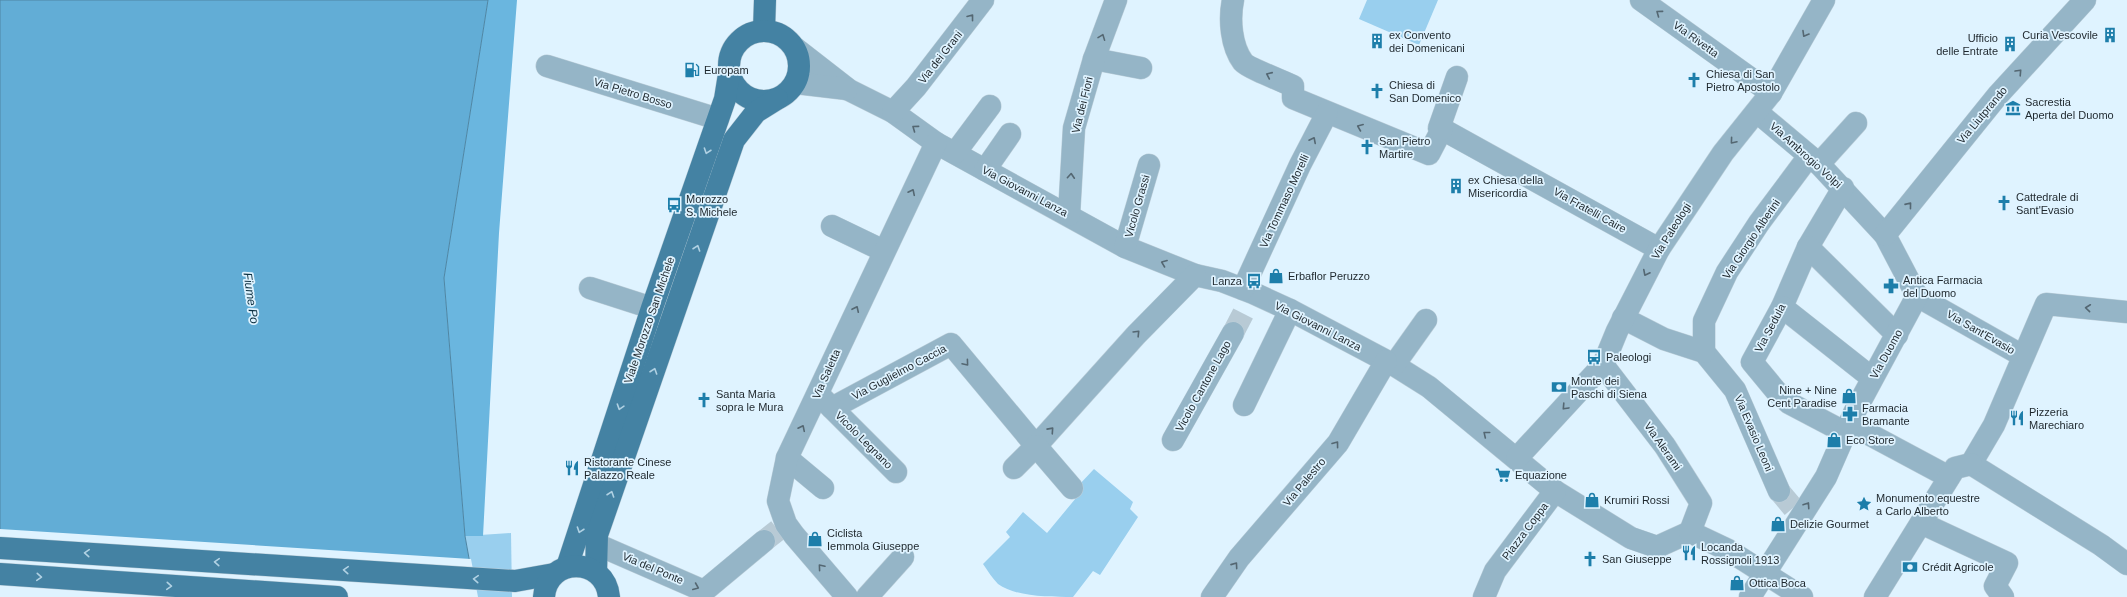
<svg xmlns="http://www.w3.org/2000/svg" width="2127" height="597" font-family="Arial,sans-serif">
<style>
.green{fill:#99cfee}
.forest{fill:#6ab6df}
.water{fill:#62add6;stroke:#4e85a3}
.pier{fill:#dff3ff}
.lines{fill:none;stroke-linecap:round;stroke-linejoin:round}
.minor-tunnel{stroke:#b8cad5;stroke-width:22;stroke-dasharray:22 11;stroke-linecap:butt}
.minor-casing{stroke:#bcced9;stroke-width:23}
.major-casing{stroke:#bcced9;stroke-width:23}
.minor{stroke:#95b5c7;stroke-width:22}
.major{stroke:#4482a3;stroke-width:22}
.oneway{stroke:#546772}
.oneway2{stroke:#b0d1e3}
.labels{text-anchor:middle;stroke-width:3.5;stroke-linejoin:round;paint-order:stroke}
.poi-label{font-size:11px;fill:#1e272d;stroke:#dff3ff;text-anchor:start}
.street-label{font-size:11px;fill:#1e272d;stroke:#dff3ff}
.water-label{font-size:12px;font-style:italic;fill:#0d3041;stroke:#dff3ff}
</style>
<rect width="100%" height="100%" fill="#dff3ff"/>
<g class="green">
<polygon points="1367,0 1438,0 1419,45 1359,19"/>
<path d="M1094 469 1133 502 1130 509 1138 517 1100 575 1093 571 1073 597C1049 597 1016 597 998 584 992 578 988 571 983 564L1010 537 1006 532 1023 512 1047 533 1076 498 1078 486Z"/>
<polygon points="511,533 512,597 476,597 465,536"/>
</g>
<polygon class="forest" points="488,0 517,0 499,233 483,536 465,536 444,278"/>
<polygon class="water" points="0,0 488,0 444,278 465,536 476,597 0,597"/>
<polygon class="pier" points="0,529 471,559 478,597 0,597"/>
<g class="lines">
<g class="minor-tunnel">
<polyline points="1233,333 1247,306"/>
<polyline points="1779,491 1800,516"/>
<polyline points="764,541 778,530"/>
</g>
<g class="minor-casing">
<g id="minor">
<path d="M1233 0C1229 19 1231 46 1243 62 1248 68 1285 82 1293 86V98L1429 154 1442 129 1659 249"/>
<polyline points="1641,0 1771,93"/>
<polyline points="795,48 849,90 893,112 936,143 1125,247 1195,275 1222,281 1253,293 1290,310 1394,365 1429,387 1555,491 1631,538 1657,547 1690,532 1728,550 1802,597"/>
<polyline points="1094,59 1141,68"/>
<polyline points="547,66 718,119"/>
<polyline points="796,83 847,89"/>
<polyline points="893,112 916,87 983,0"/>
<polyline points="1757,112 1819,164 1885,235 1917,296"/>
<polyline points="1442,129 1439,128 1457,77"/>
<polyline points="955,153 990,106"/>
<polyline points="1819,164 1856,123"/>
<polyline points="985,170 1010,134"/>
<polyline points="1843,188 1808,247 1782,307 1752,362 1776,391 1789,403 1846,433"/>
<polyline points="1069,215 1074,128 1094,59 1116,0"/>
<polyline points="832,226 884,251"/>
<polyline points="1885,235 1998,95 2085,0"/>
<polyline points="1125,247 1149,165"/>
<polyline points="1808,247 1897,335"/>
<polyline points="590,288 652,308"/>
<polyline points="1243,289 1300,165 1327,113"/>
<polyline points="1917,296 2023,356"/>
<polyline points="1782,307 1872,378"/>
<polyline points="1623,318 1664,339 1704,352 1735,390 1779,491"/>
<polyline points="1704,352 1704,321 1727,272 1759,223 1809,156"/>
<polyline points="1394,365 1426,320"/>
<polyline points="1603,365 1665,446 1701,503 1690,532"/>
<polyline points="818,394 832,408 951,344 1036,446 1136,335 1195,275"/>
<polyline points="1244,405 1290,310"/>
<polyline points="832,408 896,472"/>
<polyline points="1850,424 1949,477"/>
<polyline points="1173,440 1233,333"/>
<polyline points="787,458 823,488"/>
<polyline points="1517,458 1603,365 1617,331 1659,249 1723,153 1771,93 1824,0"/>
<polyline points="1971,464 1994,425 2046,304 2127,312"/>
<polyline points="1971,464 2101,545 2127,564"/>
<polyline points="1014,468 1036,446 1072,488"/>
<polyline points="1921,523 2007,563 1995,586 2003,597"/>
<polyline points="596,544 704,591 764,541"/>
<polyline points="847,597 794,535 786,524 778,501 787,458 936,143"/>
<polyline points="867,597 903,557"/>
<polyline points="1212,597 1239,558 1338,443 1386,361"/>
<polyline points="1484,597 1495,571 1555,491"/>
<polyline points="1750,597 1826,477 1854,413 1917,296"/>
<polyline points="1875,597 1955,468 1971,464"/>
</g>
</g>
<g class="major-casing">
<g id="major">
<polyline points="764,30 765,0"/>
<circle cx="764" cy="66" r="35"/>
<polyline points="0,548 515,581 554,574"/>
<polyline points="567,567 652,308 725,99 729,74"/>
<polyline points="596,572 597,535 734,140 756,112 777,99"/>
<polyline points="0,574 337,597"/>
<path d="M544 597C547 556 605 556 609 597"/>
</g>
</g>
<use href="#minor" class="minor"/>
<use href="#major" class="major"/>
</g>
<defs><path id="oneway-chevron" d="M-2-3.5L2.5 0L-2 3.5" fill="none" stroke-width="1.6" stroke-linecap="round" stroke-linejoin="round"/></defs>
<g class="oneway">
<use href="#oneway-chevron" transform="translate(1659 13) rotate(-144)"/>
<use href="#oneway-chevron" transform="translate(971 17) rotate(-52)"/>
<use href="#oneway-chevron" transform="translate(1805 34) rotate(120)"/>
<use href="#oneway-chevron" transform="translate(1102 37) rotate(-69)"/>
<use href="#oneway-chevron" transform="translate(2019 72) rotate(-47)"/>
<use href="#oneway-chevron" transform="translate(1269 75) rotate(-156)"/>
<use href="#oneway-chevron" transform="translate(1360 127) rotate(-158)"/>
<use href="#oneway-chevron" transform="translate(915 128) rotate(-144)"/>
<use href="#oneway-chevron" transform="translate(1313 140) rotate(-63)"/>
<use href="#oneway-chevron" transform="translate(1733 141) rotate(130)"/>
<use href="#oneway-chevron" transform="translate(1071 176) rotate(-86)"/>
<use href="#oneway-chevron" transform="translate(912 192) rotate(-64)"/>
<use href="#oneway-chevron" transform="translate(1909 205) rotate(-51)"/>
<use href="#oneway-chevron" transform="translate(1164 263) rotate(-159)"/>
<use href="#oneway-chevron" transform="translate(1646 273) rotate(117)"/>
<use href="#oneway-chevron" transform="translate(2088 308) rotate(-174)"/>
<use href="#oneway-chevron" transform="translate(856 309) rotate(-65)"/>
<use href="#oneway-chevron" transform="translate(1137 333) rotate(-46)"/>
<use href="#oneway-chevron" transform="translate(966 363) rotate(50)"/>
<use href="#oneway-chevron" transform="translate(1565 407) rotate(133)"/>
<use href="#oneway-chevron" transform="translate(802 428) rotate(-64)"/>
<use href="#oneway-chevron" transform="translate(1051 430) rotate(-48)"/>
<use href="#oneway-chevron" transform="translate(1486 434) rotate(-141)"/>
<use href="#oneway-chevron" transform="translate(1336 444) rotate(-53)"/>
<use href="#oneway-chevron" transform="translate(1807 505) rotate(-56)"/>
<use href="#oneway-chevron" transform="translate(1235 565) rotate(-55)"/>
<use href="#oneway-chevron" transform="translate(821 567) rotate(-130)"/>
<use href="#oneway-chevron" transform="translate(696 587) rotate(23)"/>
</g>
<g class="oneway2">
<use href="#oneway-chevron" transform="translate(707 151) rotate(109)"/>
<use href="#oneway-chevron" transform="translate(697 248) rotate(-71)"/>
<use href="#oneway-chevron" transform="translate(654 371) rotate(-71)"/>
<use href="#oneway-chevron" transform="translate(620 407) rotate(108)"/>
<use href="#oneway-chevron" transform="translate(611 494) rotate(-71)"/>
<use href="#oneway-chevron" transform="translate(580 530) rotate(109)"/>
<use href="#oneway-chevron" transform="translate(87 553) rotate(-176)"/>
<use href="#oneway-chevron" transform="translate(217 562) rotate(-176)"/>
<use href="#oneway-chevron" transform="translate(346 570) rotate(-176)"/>
<use href="#oneway-chevron" transform="translate(39 577) rotate(4)"/>
<use href="#oneway-chevron" transform="translate(476 579) rotate(-176)"/>
<use href="#oneway-chevron" transform="translate(169 586) rotate(4)"/>
</g>
<defs>
<g id="building-bare" transform="scale(1.2)"><path d="M-4-6H4V6H1V3H-1V6H-4ZM-2.5-4.3h1.7v1.8h-1.7ZM.8-4.3h1.7v1.8H.8ZM-2.5-1h1.7V.8h-1.7ZM.8-1h1.7V.8H.8Z" fill="#1d7eaa" stroke="#dff3ff" stroke-width="2.5" paint-order="stroke"/></g>
<g id="fuel-bare" transform="scale(1.2)"><path d="M-5.5-6h7V0h2V4h1.3V-2.5L3-4.5l.8-.8L6-3V5H2.5V1h-1V6h-7ZM-4.2-4.7v3.2H.2V-4.7Z" fill="#1d7eaa" stroke="#dff3ff" stroke-width="2.5" paint-order="stroke"/></g>
<g id="church-bare" transform="scale(1.2)"><path d="M-1.2-6h2.4v3.5h3.3v2.4h-3.3V6h-2.4V-.1h-3.3v-2.4h3.3Z" fill="#1d7eaa" stroke="#dff3ff" stroke-width="2.5" paint-order="stroke"/></g>
<g id="museum-bare" transform="scale(1.2)"><path d="M0-6L6-3V-2H-6V-3ZM-5-1h2V3h-2ZM-1-1h2V3h-2ZM3-1h2V3H3ZM-6 4H6V6H-6Z" fill="#1d7eaa" stroke="#dff3ff" stroke-width="2.5" paint-order="stroke"/></g>
<g id="bus-bare" transform="scale(1.2)"><path d="M-5-6H5V4H4V6H2V4H-2V6H-4V4H-5ZM-3.5-4V0h7V-4ZM-3.5 1.2v1.5H-2V1.2ZM2 1.2v1.5H3.5V1.2Z" fill="#1d7eaa" stroke="#dff3ff" stroke-width="2.5" paint-order="stroke"/></g>
<g id="shop-bare" transform="scale(1.2)"><path d="M-5-2.5h2.3a2.7 3.5 0 0 1 5.4 0H5L5.5 6h-11ZM-1.5-2.5h3a1.5 2.3 0 0 0-3 0Z" fill="#1d7eaa" stroke="#dff3ff" stroke-width="2.5" paint-order="stroke"/></g>
<g id="pharmacy-bare" transform="scale(1.2)"><path d="M-2-6h4v4h4v4h-4v4h-4v-4h-4v-4h4Z" fill="#1d7eaa" stroke="#dff3ff" stroke-width="2.5" paint-order="stroke"/></g>
<g id="bank-bare" transform="scale(1.2)"><path d="M-6-4H6V4H-6ZM0-2.3a2.3 2.3 0 1 0 0 4.6a2.3 2.3 0 1 0 0-4.6Z" fill="#1d7eaa" stroke="#dff3ff" stroke-width="2.5" paint-order="stroke"/></g>
<g id="restaurant-bare" transform="scale(1.2)"><path d="M-5-6h1v4h1v-4h1v4h1v-4h1v5L-1.5 .5V6h-2V.5L-5-1ZM5-6V6H3V1.5H1.5Q1.5-4 5-6Z" fill="#1d7eaa" stroke="#dff3ff" stroke-width="2.5" paint-order="stroke"/></g>
<g id="supermarket-bare" transform="scale(1.2)"><path d="M-6-5.5h2.5l.6 2H6L4.5 2H-2.5L-4.4-4H-6ZM-1.5 3.2a1.3 1.3 0 1 0 .1 0ZM3 3.2a1.3 1.3 0 1 0 .1 0Z" fill="#1d7eaa" stroke="#dff3ff" stroke-width="2.5" paint-order="stroke"/></g>
<g id="sight-bare" transform="scale(1.2)"><path d="M0-6L1.8-2.2L6-1.7L2.9 1.2L3.7 5.4L0 3.3L-3.7 5.4L-2.9 1.2L-6-1.7L-1.8-2.2Z" fill="#1d7eaa" stroke="#dff3ff" stroke-width="2.5" paint-order="stroke"/></g>
</defs>
<g fill-rule="evenodd">
<use href="#building-bare" x="2110" y="35"/>
<use href="#building-bare" x="1377" y="41"/>
<use href="#building-bare" x="2010" y="44"/>
<use href="#fuel-bare" x="692" y="70"/>
<use href="#church-bare" x="1694" y="80"/>
<use href="#church-bare" x="1377" y="91"/>
<use href="#museum-bare" x="2013" y="108"/>
<use href="#church-bare" x="1367" y="147"/>
<use href="#building-bare" x="1456" y="186"/>
<use href="#church-bare" x="2004" y="203"/>
<use href="#bus-bare" x="674" y="205"/>
<use href="#shop-bare" x="1276" y="276"/>
<use href="#bus-bare" x="1254" y="281"/>
<use href="#pharmacy-bare" x="1891" y="286"/>
<use href="#bus-bare" x="1594" y="357"/>
<use href="#bank-bare" x="1559" y="387"/>
<use href="#shop-bare" x="1849" y="396"/>
<use href="#church-bare" x="704" y="400"/>
<use href="#pharmacy-bare" x="1850" y="414"/>
<use href="#restaurant-bare" x="2017" y="418"/>
<use href="#shop-bare" x="1834" y="440"/>
<use href="#restaurant-bare" x="572" y="468"/>
<use href="#supermarket-bare" x="1503" y="475"/>
<use href="#shop-bare" x="1592" y="500"/>
<use href="#sight-bare" x="1864" y="504"/>
<use href="#shop-bare" x="1778" y="524"/>
<use href="#shop-bare" x="815" y="539"/>
<use href="#restaurant-bare" x="1689" y="553"/>
<use href="#church-bare" x="1590" y="559"/>
<use href="#bank-bare" x="1910" y="567"/>
<use href="#shop-bare" x="1737" y="583"/>
</g>
<g class="labels">
<g class="poi-label">
<text x="1389" y="39">ex Convento<tspan x="1389" dy="13">dei Domenicani</tspan></text>
<text x="2098" y="39" text-anchor="end">Curia Vescovile</text>
<text x="1998" y="42" text-anchor="end">Ufficio<tspan x="1998" dy="13">delle Entrate</tspan></text>
<text x="704" y="74">Europam</text>
<text x="1706" y="78">Chiesa di San<tspan x="1706" dy="13">Pietro Apostolo</tspan></text>
<text x="1389" y="89">Chiesa di<tspan x="1389" dy="13">San Domenico</tspan></text>
<text x="2025" y="106">Sacrestia<tspan x="2025" dy="13">Aperta del Duomo</tspan></text>
<text x="1379" y="145">San Pietro<tspan x="1379" dy="13">Martire</tspan></text>
<text x="1468" y="184">ex Chiesa della<tspan x="1468" dy="13">Misericordia</tspan></text>
<text x="2016" y="201">Cattedrale di<tspan x="2016" dy="13">Sant'Evasio</tspan></text>
<text x="686" y="203">Morozzo<tspan x="686" dy="13">S. Michele</tspan></text>
<text x="1288" y="280">Erbaflor Peruzzo</text>
<text x="1903" y="284">Antica Farmacia<tspan x="1903" dy="13">del Duomo</tspan></text>
<text x="1242" y="285" text-anchor="end">Lanza</text>
<text x="1606" y="361">Paleologi</text>
<text x="1571" y="385">Monte dei<tspan x="1571" dy="13">Paschi di Siena</tspan></text>
<text x="1837" y="394" text-anchor="end">Nine + Nine<tspan x="1837" dy="13">Cent Paradise</tspan></text>
<text x="716" y="398">Santa Maria<tspan x="716" dy="13">sopra le Mura</tspan></text>
<text x="1862" y="412">Farmacia<tspan x="1862" dy="13">Bramante</tspan></text>
<text x="2029" y="416">Pizzeria<tspan x="2029" dy="13">Marechiaro</tspan></text>
<text x="1846" y="444">Eco Store</text>
<text x="584" y="466">Ristorante Cinese<tspan x="584" dy="13">Palazzo Reale</tspan></text>
<text x="1515" y="479">Equazione</text>
<text x="1876" y="502">Monumento equestre<tspan x="1876" dy="13">a Carlo Alberto</tspan></text>
<text x="1604" y="504">Krumiri Rossi</text>
<text x="1790" y="528">Delizie Gourmet</text>
<text x="827" y="537">Ciclista<tspan x="827" dy="13">Iemmola Giuseppe</tspan></text>
<text x="1701" y="551">Locanda<tspan x="1701" dy="13">Rossignoli 1913</tspan></text>
<text x="1602" y="563">San Giuseppe</text>
<text x="1922" y="571">Crédit Agricole</text>
<text x="1749" y="587">Ottica Boca</text>
</g>
<g class="street-label">
<text transform="translate(1696 39) rotate(36)" y="4">Via Rivetta</text>
<text transform="translate(940 57) rotate(-52)" y="4">Via dei Grani</text>
<text transform="translate(633 93) rotate(17)" y="4">Via Pietro Bosso</text>
<text transform="translate(1082 105) rotate(-76)" y="4">Via dei Fiori</text>
<text transform="translate(1982 115) rotate(-50)" y="4">Via Liutprando</text>
<text transform="translate(1806 155) rotate(42)" y="4">Via Ambrogio Volpi</text>
<text transform="translate(1025 191) rotate(28)" y="4">Via Giovanni Lanza</text>
<text transform="translate(1284 201) rotate(-65)" y="4">Via Tommaso Morelli</text>
<text transform="translate(1137 206) rotate(-74)" y="4">Vicolo Grassi</text>
<text transform="translate(1590 210) rotate(29)" y="4">Via Fratelli Caire</text>
<text transform="translate(1671 231) rotate(-58)" y="4">Via Paleologi</text>
<text transform="translate(1751 239) rotate(-56)" y="4">Via Giorgio Alberini</text>
<text transform="translate(649 320) rotate(-71)" y="4">Viale Morozzo San Michele</text>
<text transform="translate(1318 326) rotate(27)" y="4">Via Giovanni Lanza</text>
<text transform="translate(1770 328) rotate(-62)" y="4">Via Sedula</text>
<text transform="translate(1981 332) rotate(30)" y="4">Via Sant'Evasio</text>
<text transform="translate(1886 354) rotate(-61)" y="4">Via Duomo</text>
<text transform="translate(899 372) rotate(-28)" y="4">Via Guglielmo Caccia</text>
<text transform="translate(826 374) rotate(-66)" y="4">Via Saletta</text>
<text transform="translate(1203 386) rotate(-61)" y="4">Vicolo Cantone Lago</text>
<text transform="translate(1754 433) rotate(67)" y="4">Via Evasio Leoni</text>
<text transform="translate(864 440) rotate(45)" y="4">Vicolo Legnano</text>
<text transform="translate(1663 446) rotate(55)" y="4">Via Alerami</text>
<text transform="translate(1304 482) rotate(-50)" y="4">Via Palestro</text>
<text transform="translate(1525 531) rotate(-53)" y="4">Piazza Coppa</text>
<text transform="translate(653 568) rotate(23)" y="4">Via del Ponte</text>
</g>
<g class="water-label">
<text transform="translate(251 298) rotate(82)" y="4">Fiume Po</text>
</g>
</g>
</svg>
